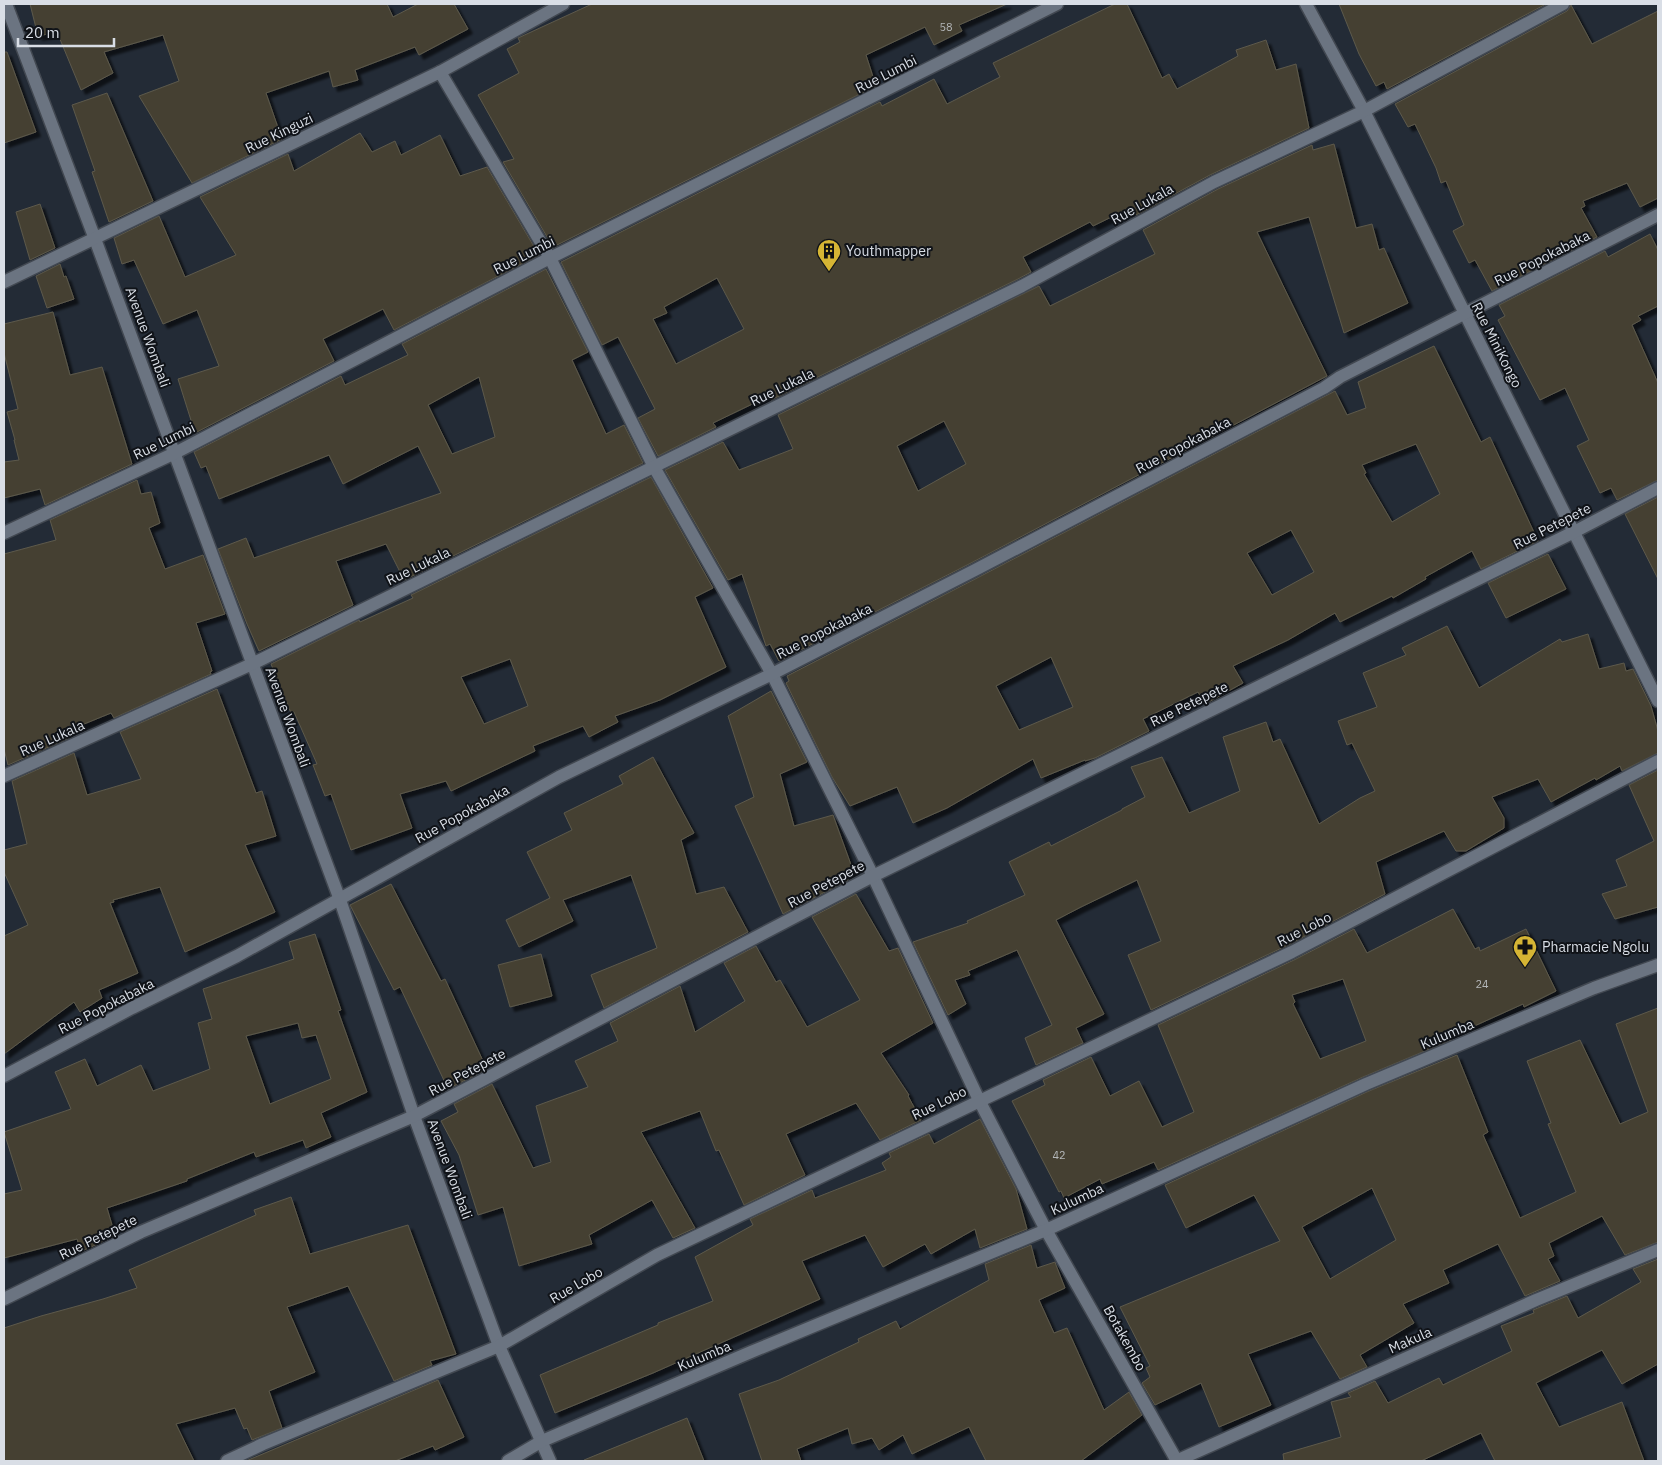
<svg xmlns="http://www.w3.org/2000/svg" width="1662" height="1465" font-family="'IBM Plex Sans',sans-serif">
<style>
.building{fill:#454133;stroke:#5d594b;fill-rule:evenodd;filter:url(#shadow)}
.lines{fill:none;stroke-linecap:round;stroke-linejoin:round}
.minor-casing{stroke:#424851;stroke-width:15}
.minor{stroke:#6b7481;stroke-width:12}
.labels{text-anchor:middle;stroke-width:4;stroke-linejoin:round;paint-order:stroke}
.number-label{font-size:11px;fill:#b4b7b9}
.street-label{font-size:14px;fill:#d9dee6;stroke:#101318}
.poi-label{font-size:14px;fill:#d9dee6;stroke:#101318;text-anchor:start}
</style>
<defs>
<filter id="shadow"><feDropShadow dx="4.5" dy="4.5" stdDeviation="1" flood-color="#0009"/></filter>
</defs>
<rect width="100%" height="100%" fill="#232b36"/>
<g class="building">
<polygon points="30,4 387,4 393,17 418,4 454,4 468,29 419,55 415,47 355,70 358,80 333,87 329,71 266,93 282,139 192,183 139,96 179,81 163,35 104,52 113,73 81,90 57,32 38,36"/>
<polygon points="592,4 1007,4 959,25 962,31 934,45 925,27 866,55 876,86 553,247 503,162 514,159 478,95 519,73 507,49 520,42 518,38"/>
<path d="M1115 4H1127L1162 78 1169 74 1177 89 1238 56 1236 50 1266 40 1276 70 1296 64 1309 128 1210 175 1136 215 1132 207 1093 226 1090 222 1023 257 1031 272 1018 279 771 400 769 396 713 423 716 427 658 456 638 418 655 409 618 337 602 345 561 262 880 102 882 106 934 79 947 104 1000 77 993 63ZM717 278 744 329 676 364 653 319 667 313 664 307Z"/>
<polygon points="1339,4 1546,4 1387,89 1384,82 1376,86 1359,54"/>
<polygon points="1571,5 1592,44 1658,11 1658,198 1640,207 1627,183 1583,201 1585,206 1581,208 1597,237 1492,291 1475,260 1469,263 1453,231 1464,225 1446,181 1441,183 1436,168 1415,124 1408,127 1395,104 1567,11"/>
<polygon points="4,52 7,52 36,132 4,143"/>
<polygon points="107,93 153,201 109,222 92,172 95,171 72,105"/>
<polygon points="360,133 372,152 395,141 401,155 440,135 460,176 487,167 539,255 394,330 383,309 323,339 334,361 195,433 178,379 219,366 197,310 163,324 134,260 122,264 114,238 159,216 185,277 236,255 200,197 288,154 294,171"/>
<path d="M1334 144 1356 228 1372 224 1379 250 1384 248 1408 303 1344 333 1309 217 1257 232 1327 376 971 563 779 661 770 644 766 646 742 574 728 580 665 470 723 442 739 470 793 449 778 415 1039 286 1050 306 1155 254 1143 230 1218 189 1312 145 1313 150ZM944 421 966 464 918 491 897 446Z"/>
<polygon points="40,204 55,248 30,260 16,212"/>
<polygon points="1650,234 1658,250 1658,306 1638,316 1641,320 1632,325 1658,383 1658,480 1617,500 1611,488 1600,493 1577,446 1589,440 1565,388 1540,400 1498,320 1505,316 1499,305 1605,251 1608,257"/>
<polygon points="60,264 64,277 66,276 74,299 47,308 36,276"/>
<path d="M546 269 588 352 572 360 606 434 624 425 643 463 404 580 386 544 336 561 353 605 259 651 247 624 218 549 246 538 254 558 441 493 418 446 343 484 329 455 219 499 206 466 201 468 194 452 341 376 345 385 408 355 402 344ZM479 377 495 437 452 454 428 405Z"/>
<polygon points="53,312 70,375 102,367 132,464 45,505 40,489 4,498 4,462 19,460 14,440 15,440 7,412 18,409 4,353 4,324"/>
<path d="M1434 346 1481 442 1490 437 1538 541 1481 569 1472 551 1425 577 1426 579 1393 598 1392 596 1340 622 1335 613 1288 640 1233 666 1243 683 1205 704 1198 692 1143 719 1149 731 1095 758 1085 761V760L1041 778 1033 759 947 808 913 823 897 787 850 806 832 777 786 683 789 681 787 676 979 577 1335 391 1347 415 1366 408 1358 382ZM1416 444 1440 494 1392 522 1364 474 1366 473 1362 465ZM1291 530 1314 572 1272 595 1247 553ZM1051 657 1073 707 1019 730 996 686Z"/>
<path d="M651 477 713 588 695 597 726 667 660 700 615 716 618 722 589 737 583 726 533 746 535 751 451 791 446 781 400 794 412 828 351 850 331 794 325 796 313 765 317 764 294 712 291 713 271 664 359 620 360 622 413 598 411 595ZM510 659 528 706 484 724 461 677Z"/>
<polygon points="137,480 141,494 151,492 160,523 149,528 165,569 203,555 225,614 196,623 212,671 210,672 211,674 114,718 111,713 67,731 69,738 8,765 4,749 4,554 56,540 50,520"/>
<polygon points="1658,497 1658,579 1625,514"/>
<polygon points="1548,554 1566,589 1506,618 1488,583"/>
<polygon points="1447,626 1479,688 1560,639 1562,642 1588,634 1599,669 1624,663 1626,671 1633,669 1651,706 1658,731 1658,753 1622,771 1620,766 1596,780 1595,778 1551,802 1538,779 1492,797 1504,818 1504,828 1466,851 1456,851 1444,831 1376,862 1385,894 1288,945 1151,1010 1128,955 1161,941 1137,880 1081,907 1056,920 1104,1014 1076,1028 1083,1043 1036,1065 1025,1038 1052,1025 1017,950 968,971 970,975 955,980 966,1004 948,1015 913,942 968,923 967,921 1025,895 1009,862 1049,842 1051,846 1122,810 1122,809 1145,797 1131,767 1162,757 1189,813 1240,791 1223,737 1266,722 1273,742 1280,739 1319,824 1360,798 1375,791 1352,743 1347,745 1338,721 1377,707 1363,673 1406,655 1402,648"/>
<polygon points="217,689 256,793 262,791 276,836 245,845 275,912 185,952 160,887 113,900 114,902 110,903 138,973 99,990 102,998 80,1012 74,1002 4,1054 4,936 28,925 4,872 4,850 27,844 12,781 74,753 87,795 141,779 120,732"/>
<polygon points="771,691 807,762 780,774 794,826 833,815 854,873 846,876 848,880 783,914 735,806 754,797 728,716"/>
<polygon points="653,757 694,833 681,840 696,894 724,887 748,932 604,1008 591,975 657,948 631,875 563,900 573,921 519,947 506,920 550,898 527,852 572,830 564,813 623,784 619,776"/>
<polygon points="1658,770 1658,907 1615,919 1602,894 1627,886 1616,860 1654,841 1629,785"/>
<polygon points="391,884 441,981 445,979 484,1063 482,1064 485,1070 448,1089 400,987 394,990 350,905"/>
<polygon points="856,894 889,951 898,948 933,1023 881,1053 909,1095 908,1096 921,1120 880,1140 856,1103 786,1134 805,1175 744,1205 719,1150 716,1151 700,1111 641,1132 695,1228 673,1238 652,1200 589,1235 592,1244 519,1266 503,1207 478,1215 459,1155 441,1121 458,1112 454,1104 492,1084 533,1168 551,1162 536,1106 588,1087 575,1061 618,1041 610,1023 680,986 695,1032 745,1001 724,963 756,946 776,982 780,980 807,1027 860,1000 812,917"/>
<path d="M1453 909 1475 949 1479 947 1480 951 1526 929 1556 991 1524 1007 1523 1004 1450 1037 1451 1040 1363 1077 1158 1170 1154 1162 1102 1184 1100 1179 1064 1198 1061 1191 1059 1192 1012 1101 1045 1085 1043 1080 1091 1057 1110 1096 1139 1081 1162 1127 1194 1112 1158 1025 1296 959 1354 929 1367 953ZM1343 979 1366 1041 1320 1059 1293 1004 1295 1002 1292 995Z"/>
<path d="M315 934 341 1010 338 1011 367 1092 321 1113 331 1137 306 1148 303 1140 256 1157 254 1152 187 1179V1181L107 1208 115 1235 89 1248 81 1251 77 1239 4 1258V1194L22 1190 4 1132 71 1109 55 1072 85 1059 97 1086 141 1065 153 1091 210 1069 198 1023 212 1019 203 989 294 959 289 942ZM298 1023 302 1038 316 1035 331 1079 270 1104 246 1036Z"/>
<polygon points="541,954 552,996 510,1007 498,965"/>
<path d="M1658 1008V1242L1625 1255 1602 1216 1549 1243 1554 1256 1548 1259 1560 1281 1525 1296 1498 1244 1443 1270 1449 1283 1403 1304 1414 1323 1360 1355 1367 1367 1340 1379 1311 1331 1248 1354 1271 1405 1219 1427 1201 1383 1155 1405 1142 1383 1150 1377 1146 1368 1150 1366 1120 1307 1280 1241 1254 1195 1186 1228 1165 1185 1369 1091 1457 1055 1488 1132 1483 1135 1520 1218 1576 1192 1548 1124 1551 1123 1527 1061 1580 1040 1620 1124 1648 1112 1616 1024ZM1372 1188 1396 1240 1330 1279 1302 1227Z"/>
<polygon points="980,1119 1016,1189 1027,1229 980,1248 975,1229 931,1254 925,1244 883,1267 865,1235 802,1261 820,1299 653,1373 555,1413 540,1375 658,1325 658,1323 713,1301 695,1257 753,1225 750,1219 812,1190 815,1198 886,1170 882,1163 891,1157 889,1153 929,1134 934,1144"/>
<polygon points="291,1197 310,1254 408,1225 456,1354 430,1361 432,1365 394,1381 348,1286 287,1307 315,1372 269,1391 282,1428 252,1440 247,1428 244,1429 235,1408 176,1424 194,1461 4,1461 4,1328 41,1316 103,1299 137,1288 129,1270 256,1215 254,1210"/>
<polygon points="1031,1245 1037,1268 1055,1262 1056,1265 1065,1288 1039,1300 1054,1333 1067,1328 1104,1410 1129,1392 1142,1415 1081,1461 986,1461 969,1427 912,1454 903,1435 879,1450 872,1438 852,1444 848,1428 797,1449 801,1461 762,1461 739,1394 779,1380 859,1342 858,1339 896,1321 900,1329 989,1280 985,1264"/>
<polygon points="1658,1259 1658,1364 1622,1384 1602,1350 1536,1383 1559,1427 1622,1402 1644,1461 1495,1461 1481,1433 1421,1461 1284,1461 1283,1454 1341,1437 1331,1402 1351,1397 1348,1393 1375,1381 1388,1403 1439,1378 1443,1385 1512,1351 1501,1326 1534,1313 1533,1310 1567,1296 1578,1318 1641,1282 1633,1269"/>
<polygon points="438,1380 464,1437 435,1450 433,1446 395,1461 246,1461"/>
<polygon points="687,1418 704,1461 584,1461 584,1460"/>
</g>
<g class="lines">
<g class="minor-casing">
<g id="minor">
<polyline points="6,4 95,239 340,900 414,1116 499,1346 550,1461"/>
<polyline points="1306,4 1364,111 1658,701"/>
<polyline points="440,72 550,258 654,467 772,674 873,876 979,1100 1046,1230 1177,1461"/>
<polyline points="4,282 440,72 563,4"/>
<polyline points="4,533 175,453 550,258 1057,4"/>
<polyline points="4,776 252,664 1022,286 1214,182 1364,111 1563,4"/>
<polyline points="4,1076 132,1008 237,956 559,777 772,674 975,570 1324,388 1340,377 1658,215"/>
<polyline points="4,1299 141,1232 414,1116 873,876 1574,532 1658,488"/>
<polyline points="227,1461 263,1444 499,1346 657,1255 1292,952 1658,761"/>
<polyline points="508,1461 542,1441 751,1352 1046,1230 1366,1084 1594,988 1658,965"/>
<polyline points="1176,1461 1536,1300 1658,1250"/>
</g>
</g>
<use href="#minor" class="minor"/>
</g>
<defs>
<g id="building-pin" transform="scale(1.25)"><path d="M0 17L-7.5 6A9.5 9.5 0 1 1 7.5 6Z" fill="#d6b534" stroke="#101318"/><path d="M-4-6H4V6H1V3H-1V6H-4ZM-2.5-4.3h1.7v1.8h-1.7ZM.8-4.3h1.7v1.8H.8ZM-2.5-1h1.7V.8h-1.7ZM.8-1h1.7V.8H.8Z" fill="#111"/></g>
<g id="pharmacy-pin" transform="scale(1.25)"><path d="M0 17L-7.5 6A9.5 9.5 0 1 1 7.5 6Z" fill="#d6b534" stroke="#101318"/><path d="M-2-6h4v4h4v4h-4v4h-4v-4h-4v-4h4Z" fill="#111"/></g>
</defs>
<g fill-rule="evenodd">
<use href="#building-pin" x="829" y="251"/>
<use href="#pharmacy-pin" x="1525" y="947"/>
</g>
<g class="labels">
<g class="number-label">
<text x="946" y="31">58</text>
<text x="1482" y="988">24</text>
<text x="1059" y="1159">42</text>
</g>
<g class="street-label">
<text transform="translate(886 74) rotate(-27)" y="5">Rue Lumbi</text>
<text transform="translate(279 133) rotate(-26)" y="5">Rue Kinguzi</text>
<text transform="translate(1142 204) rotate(-29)" y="5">Rue Lukala</text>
<text transform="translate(524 255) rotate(-27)" y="5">Rue Lumbi</text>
<text transform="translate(1542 258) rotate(-27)" y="5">Rue Popokabaka</text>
<text transform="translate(148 337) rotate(70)" y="5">Avenue Wombali</text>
<text transform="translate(1497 345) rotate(63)" y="5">Rue MiniKongo</text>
<text transform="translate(782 387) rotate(-26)" y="5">Rue Lukala</text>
<text transform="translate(164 441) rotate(-26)" y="5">Rue Lumbi</text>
<text transform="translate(1183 445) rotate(-28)" y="5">Rue Popokabaka</text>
<text transform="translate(1552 526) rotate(-27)" y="5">Rue Petepete</text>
<text transform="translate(418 566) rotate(-26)" y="5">Rue Lukala</text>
<text transform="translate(824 631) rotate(-27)" y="5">Rue Popokabaka</text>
<text transform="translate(1189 704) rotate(-26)" y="5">Rue Petepete</text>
<text transform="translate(288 717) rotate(70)" y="5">Avenue Wombali</text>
<text transform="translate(52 738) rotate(-24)" y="5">Rue Lukala</text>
<text transform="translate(462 814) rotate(-29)" y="5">Rue Popokabaka</text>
<text transform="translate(826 884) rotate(-28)" y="5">Rue Petepete</text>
<text transform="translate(1304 929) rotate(-27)" y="5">Rue Lobo</text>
<text transform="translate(106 1006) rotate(-27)" y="5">Rue Popokabaka</text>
<text transform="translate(1447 1034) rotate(-23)" y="5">Kulumba</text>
<text transform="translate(467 1072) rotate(-28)" y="5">Rue Petepete</text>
<text transform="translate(939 1103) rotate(-26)" y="5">Rue Lobo</text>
<text transform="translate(450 1169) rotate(70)" y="5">Avenue Wombali</text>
<text transform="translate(1077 1199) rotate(-25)" y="5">Kulumba</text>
<text transform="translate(98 1237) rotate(-26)" y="5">Rue Petepete</text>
<text transform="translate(576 1285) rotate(-30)" y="5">Rue Lobo</text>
<text transform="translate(1125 1338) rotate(61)" y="5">Botakembo</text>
<text transform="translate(1410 1340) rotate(-24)" y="5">Makula</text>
<text transform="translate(704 1356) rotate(-23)" y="5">Kulumba</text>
</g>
<g class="poi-label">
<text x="846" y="256">Youthmapper</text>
<text x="1542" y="952">Pharmacie Ngolu</text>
</g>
</g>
<rect width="1662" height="1465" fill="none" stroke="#d9dee6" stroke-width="10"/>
<path d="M18 38v8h96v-8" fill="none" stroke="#d9dee6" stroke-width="2.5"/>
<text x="25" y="38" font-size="15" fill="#d9dee6" stroke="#101318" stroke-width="4" paint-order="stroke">20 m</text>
</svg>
